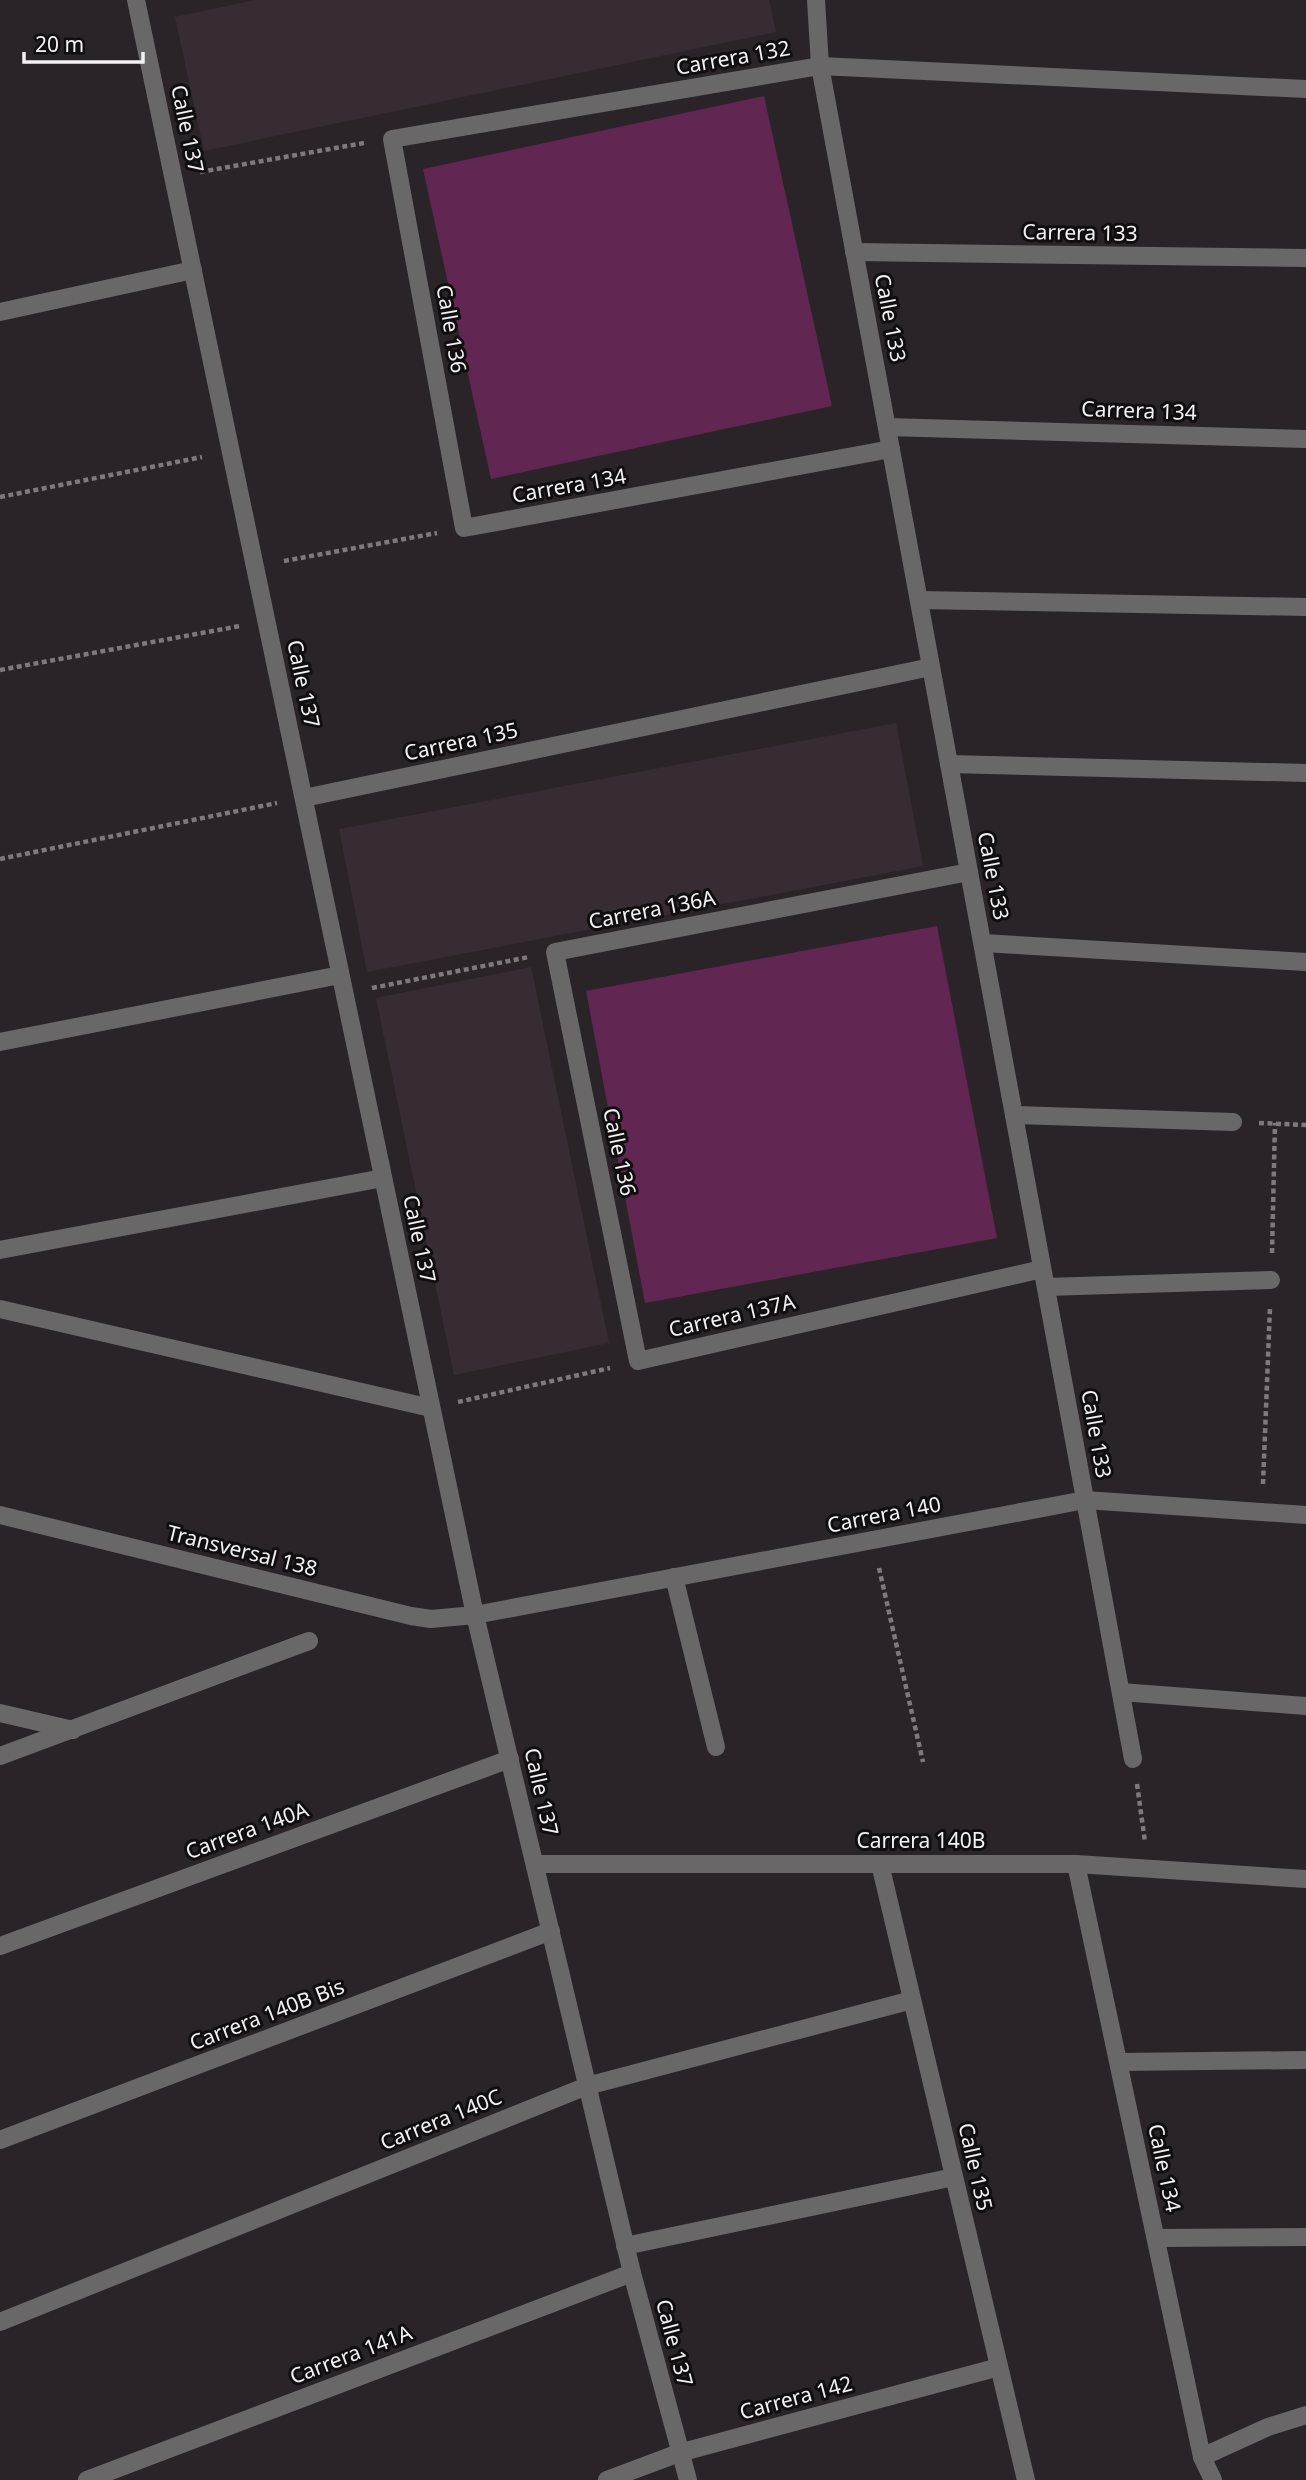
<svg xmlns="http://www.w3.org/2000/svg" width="1306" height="2480" font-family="'Noto Sans',sans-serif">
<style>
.built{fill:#372c33}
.green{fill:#612752}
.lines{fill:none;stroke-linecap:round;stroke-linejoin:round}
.path{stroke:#7f797d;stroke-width:4.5;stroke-dasharray:5 3.5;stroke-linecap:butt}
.minor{stroke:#6a6769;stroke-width:18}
.labels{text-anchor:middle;stroke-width:6;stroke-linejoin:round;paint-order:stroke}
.street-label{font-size:21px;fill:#f5f0f3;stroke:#110e10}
</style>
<rect width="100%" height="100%" fill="#2a2428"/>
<g class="built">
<polygon points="255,0 769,0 776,32 204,151 175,17"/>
<polygon points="896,723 923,866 367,972 339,829"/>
<polygon points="531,967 609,1343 454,1375 376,998"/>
</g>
<g class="green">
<polygon points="764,96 832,406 491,479 423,169"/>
<polygon points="937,926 997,1238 645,1303 586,991"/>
</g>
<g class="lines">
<g class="path">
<polyline points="200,172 364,143"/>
<polyline points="0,497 202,457"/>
<polyline points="284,561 437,533"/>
<polyline points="0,670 240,626"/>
<polyline points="0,859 277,803"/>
<polyline points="372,988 529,957"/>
<polyline points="1259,1123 1306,1125"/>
<polyline points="1272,1253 1275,1123"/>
<polyline points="458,1402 610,1368"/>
<polyline points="1263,1484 1270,1307"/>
<polyline points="879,1568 923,1762"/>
<polyline points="1137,1784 1145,1842"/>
</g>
<g class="minor">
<polyline points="136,0 475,1615 632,2273 688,2480"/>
<polyline points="816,0 820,66 1133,1759"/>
<polyline points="854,252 1306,258"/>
<polyline points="0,312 193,270"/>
<polyline points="887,427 1306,439"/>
<polyline points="891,449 464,528 392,139 820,66 1306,89"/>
<polyline points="919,600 1306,607"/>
<polyline points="949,764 1306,773"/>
<polyline points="304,798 931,667"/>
<polyline points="969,872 555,952 638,1361 1042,1269"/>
<polyline points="983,943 1306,962"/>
<polyline points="0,1042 340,975"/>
<polyline points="1014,1115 1233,1122"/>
<polyline points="0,1250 383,1178"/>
<polyline points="1046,1287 1271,1280"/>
<polyline points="0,1309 431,1408"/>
<polyline points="0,1515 411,1616 431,1619 475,1615 1085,1500 1306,1515"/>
<polyline points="674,1577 716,1747"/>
<polyline points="1121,1692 1306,1706"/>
<polyline points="0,1713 73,1730"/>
<polyline points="0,1756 309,1641"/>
<polyline points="535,1864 1076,1864 1306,1879"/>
<polyline points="880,1864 1026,2480"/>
<polyline points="1076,1864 1202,2457 1213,2480"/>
<polyline points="0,1946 510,1759"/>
<polyline points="1119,2062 1306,2060"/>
<polyline points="0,2140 551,1931"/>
<polyline points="1156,2238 1306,2237"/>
<polyline points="625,2246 954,2177"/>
<polyline points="0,2322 587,2086 912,2000"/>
<polyline points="1202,2457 1268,2427 1306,2415"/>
<polyline points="87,2480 632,2273"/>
<polyline points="607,2480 679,2453 999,2367"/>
</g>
</g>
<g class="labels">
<g class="street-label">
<text transform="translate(733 58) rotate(-10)" y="7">Carrera 132</text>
<text transform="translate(187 129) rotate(78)" y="7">Calle 137</text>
<text transform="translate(1080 233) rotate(1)" y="7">Carrera 133</text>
<text transform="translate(890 318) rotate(79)" y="7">Calle 133</text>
<text transform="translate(451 329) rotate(80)" y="7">Calle 136</text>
<text transform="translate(1139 411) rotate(2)" y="7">Carrera 134</text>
<text transform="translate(569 486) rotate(-10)" y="7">Carrera 134</text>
<text transform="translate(303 684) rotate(78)" y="7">Calle 137</text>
<text transform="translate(461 742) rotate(-12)" y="7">Carrera 135</text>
<text transform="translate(993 876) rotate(79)" y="7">Calle 133</text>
<text transform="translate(652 910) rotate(-11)" y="7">Carrera 136A</text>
<text transform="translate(619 1152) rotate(78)" y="7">Calle 136</text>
<text transform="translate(419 1239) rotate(78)" y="7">Calle 137</text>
<text transform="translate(732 1316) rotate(-13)" y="7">Carrera 137A</text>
<text transform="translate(1096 1434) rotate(80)" y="7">Calle 133</text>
<text transform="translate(884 1515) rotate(-11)" y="7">Carrera 140</text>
<text transform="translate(242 1551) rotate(14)" y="7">Transversal 138</text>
<text transform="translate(541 1792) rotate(77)" y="7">Calle 137</text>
<text transform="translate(247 1831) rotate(-20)" y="7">Carrera 140A</text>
<text x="921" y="1848">Carrera 140B</text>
<text transform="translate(267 2015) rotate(-21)" y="7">Carrera 140B Bis</text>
<text transform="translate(441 2120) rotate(-22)" y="7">Carrera 140C</text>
<text transform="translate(975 2167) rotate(77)" y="7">Calle 135</text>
<text transform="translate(1164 2168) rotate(78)" y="7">Calle 134</text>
<text transform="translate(674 2343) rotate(75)" y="7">Calle 137</text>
<text transform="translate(351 2355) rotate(-21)" y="7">Carrera 141A</text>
<text transform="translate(796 2398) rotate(-15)" y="7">Carrera 142</text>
</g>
</g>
<path d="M24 52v10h119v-10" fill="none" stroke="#f5f0f3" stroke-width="3.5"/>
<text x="35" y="52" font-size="21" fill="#f5f0f3" stroke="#110e10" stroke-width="5" paint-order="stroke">20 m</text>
</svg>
